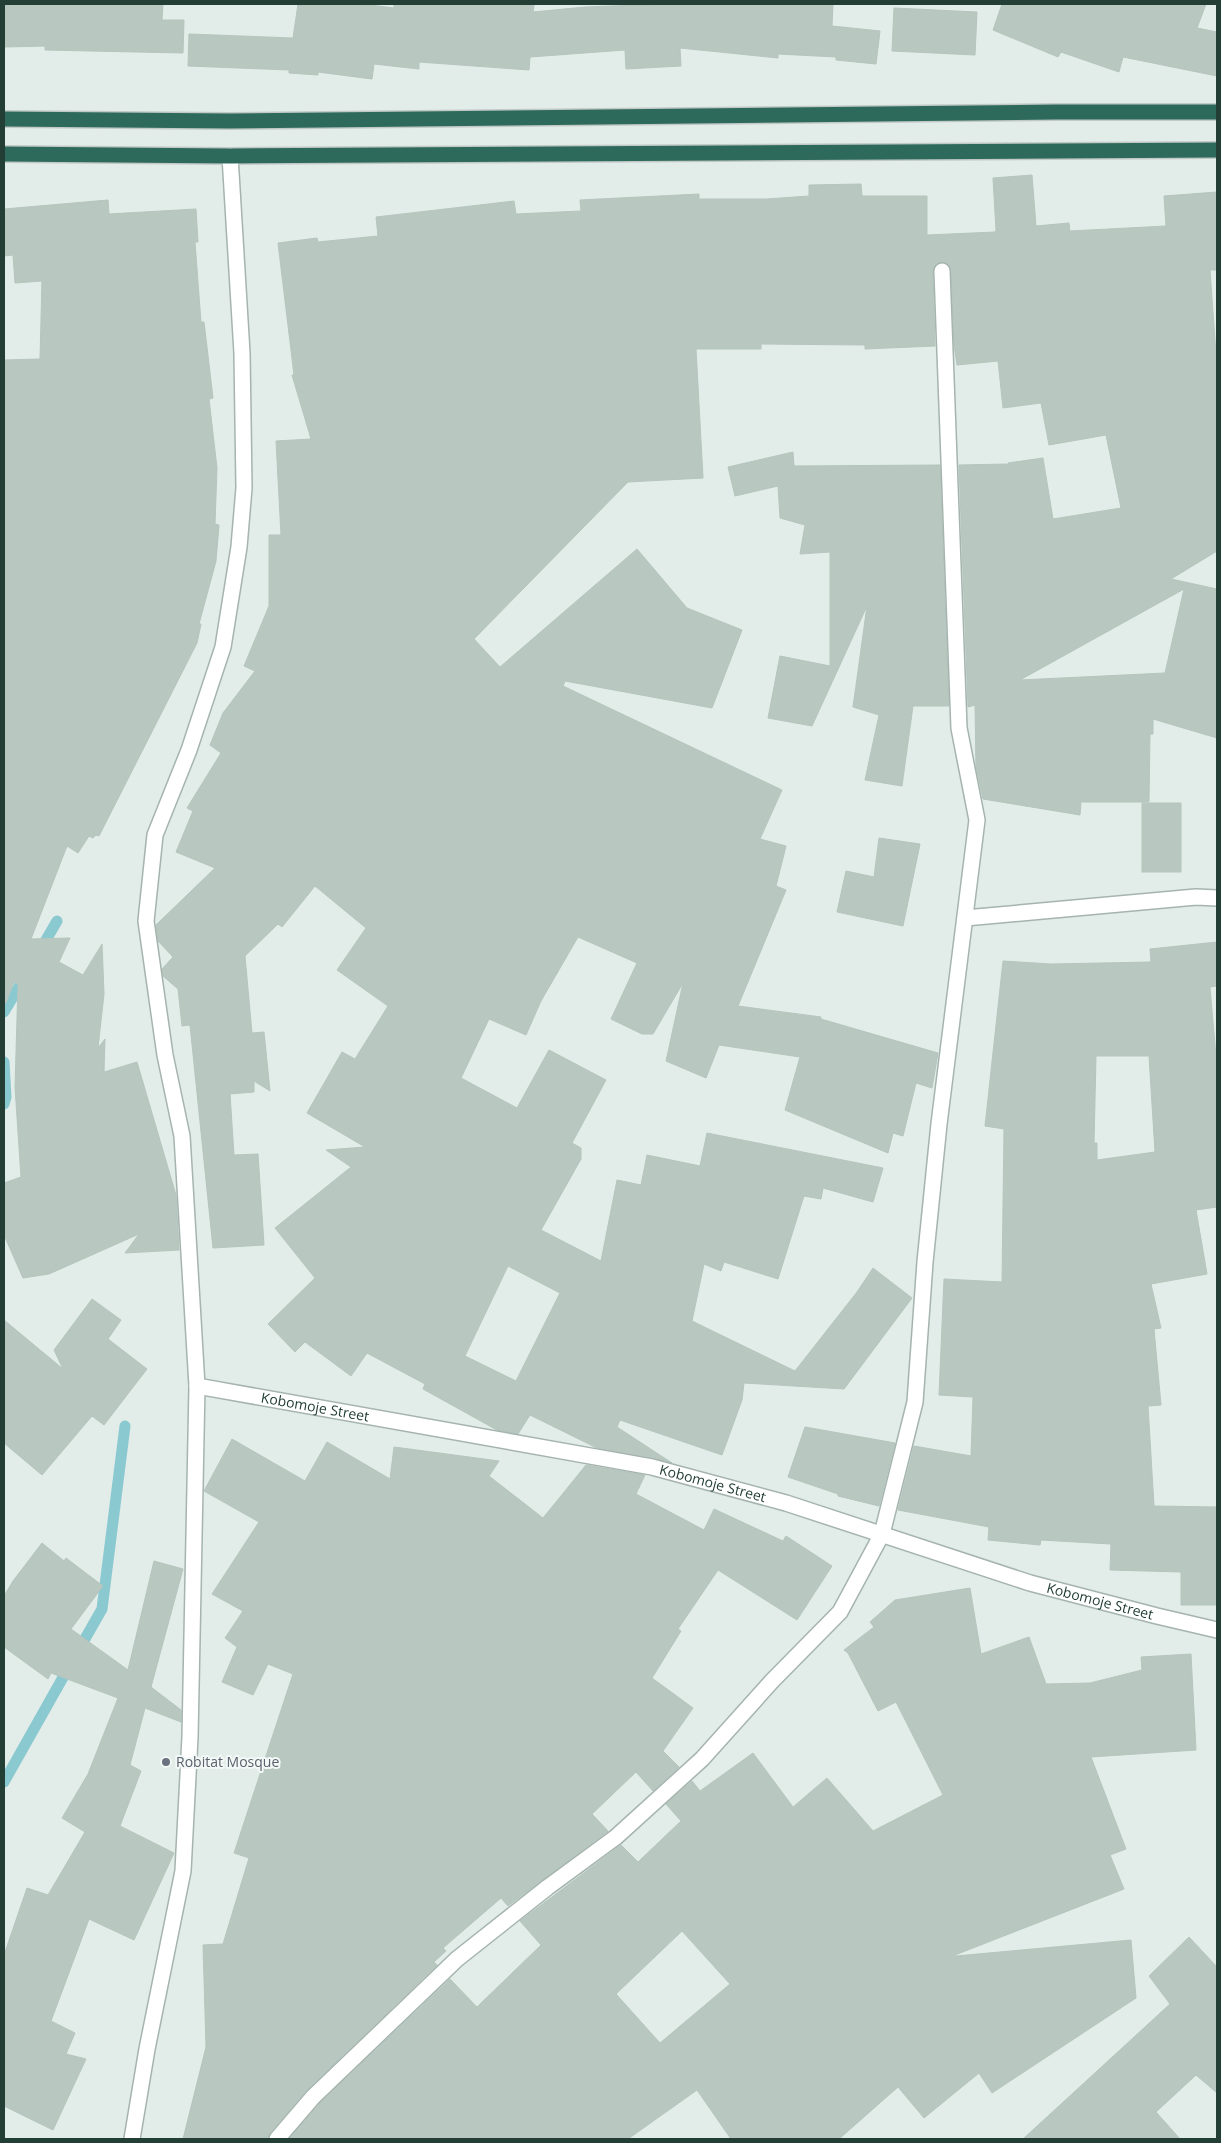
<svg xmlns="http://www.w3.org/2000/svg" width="1221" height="2143" font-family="'Open Sans',sans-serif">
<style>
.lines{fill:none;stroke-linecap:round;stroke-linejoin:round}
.stream{stroke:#8bc9d1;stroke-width:11}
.building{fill:#b8c7c0;stroke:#b5c6be;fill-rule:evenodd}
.minor-casing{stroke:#a5b4af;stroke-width:18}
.highway-casing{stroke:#c1c9c6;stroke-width:18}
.minor{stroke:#fff;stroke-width:15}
.highway{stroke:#2e6a5b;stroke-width:15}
.worship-dot{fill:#6b7280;stroke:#f3f9f6;stroke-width:2}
.labels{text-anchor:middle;stroke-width:4;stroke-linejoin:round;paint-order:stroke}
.street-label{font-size:14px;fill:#223e35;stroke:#f3f9f6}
.worship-label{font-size:14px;fill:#5b616d;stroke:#f3f9f6;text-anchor:start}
</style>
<rect width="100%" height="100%" fill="#e2ece8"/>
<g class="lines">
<g class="stream">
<polyline points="39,952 57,921"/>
<polyline points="4,1012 26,975"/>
<polyline points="4,1062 6,1097 4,1104"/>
<polyline points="78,1651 102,1609 125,1426"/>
<polyline points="4,1782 70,1665"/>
</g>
</g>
<g class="building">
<polygon points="4,4 163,4 162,20 184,20 183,53 45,50 45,46 4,47"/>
<polygon points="298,4 362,4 394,8 394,4 519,4 534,5 533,12 585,7 665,4 833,4 832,26 880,31 876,64 836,60 836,57 778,54 778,58 680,48 681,66 626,69 625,50 530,57 529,70 419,62 419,69 374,64 372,79 318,72 318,75 289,73 289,70 188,66 189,34 293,38"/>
<polygon points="1002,4 1206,4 1197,28 1217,32 1217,76 1123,57 1119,72 1061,52 1058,57 993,30"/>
<polygon points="894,8 977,12 975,55 892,51"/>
<path d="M1032 175 1036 226 1069 223 1070 231 1166 226 1164 196 1217 192V270H1210L1217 369V551L1171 579 1217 589V738L1153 719V734H1150L1149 802H1081L1080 815 983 799 976 766 975 705 968 707 959 465 1009 464 1008 463 1043 458 1053 519 1121 508 1106 435 1049 445 1041 403 1003 408 998 361 957 365 954 345 951 271 946 263H937L933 271 935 346 865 349V345L761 344V349H696L703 478 628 482 474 639 500 667 637 549 687 608 742 630 712 708 565 681 563 686 782 790 760 839 786 846 776 886 786 890 738 1006 821 1017V1019L938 1053 932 1088 916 1083 903 1136 893 1133 888 1153 785 1110 800 1057 719 1045 706 1078 666 1061 683 983 653 1034H642L611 1019 637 963 578 937 541 1001 526 1035 489 1019 461 1078 517 1108 549 1050 606 1080 572 1143 581 1148V1159L541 1230 601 1261 617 1180 641 1185 647 1155 700 1166 707 1133 883 1168 873 1202 823 1188 821 1199 804 1196 778 1279 724 1262 721 1271 704 1264 692 1321 795 1371 857 1292 873 1268 912 1298 844 1389 744 1383 742 1400 722 1455 620 1420 617 1427 672 1463 597 1448 530 1415 518 1434 497 1430 423 1389 425 1384 367 1353 351 1376 305 1342 295 1352 268 1324 315 1278 275 1228 351 1167 326 1150 365 1147 307 1113 342 1052 355 1059 388 1006 337 970 366 928 315 886 282 927 278 924 245 956 252 1033 264 1032 270 1091 254 1081V1092L230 1094 234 1155 258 1154 264 1245 213 1248 190 1025 182 1026 178 989 163 976 162 969 173 957 158 941 156 925 215 868 176 852 193 811 187 808 221 753 210 745 223 713 255 671 244 666 269 606V535H281L276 441 311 439 292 375H294L278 243 317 238 318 242 378 236 376 217 514 201 516 214 581 211 580 200 699 194V199H767L809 196V185L861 184 862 196H927V235L995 232 996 230 993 178ZM1184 589 1165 673 1020 680ZM508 1266 560 1293 516 1381 465 1356Z"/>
<polygon points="108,200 109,214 196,209 198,242 195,242 201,322 204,322 213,398 209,399 217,468 215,524 219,525 216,561 199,624 201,624 197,643 99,836 96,835 93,838 89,836 78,853 67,846 31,939 70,938 59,962 83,975 102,944 104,994 98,1048 105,1039 104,1072 137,1062 176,1195 179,1250 125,1253 139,1234 49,1274 23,1278 4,1235 4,1183 21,1177 15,1087 18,984 14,982 6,1003 4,1003 4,360 40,359 42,281 15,283 13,255 4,256 4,209"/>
<polygon points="793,452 794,466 940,465 949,706 913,706 902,786 865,780 879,715 853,707 867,606 812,726 768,718 780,656 830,666 830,552 800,554 805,525 780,518 778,486 735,496 728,467"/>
<rect x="1142" y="803" width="39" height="69"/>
<polygon points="879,838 920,844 903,926 837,912 846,871 874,877"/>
<path d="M1217 942V986L1210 987 1217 1068V1207L1196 1210 1207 1274 1151 1284 1161 1328 1154 1329 1161 1405 1148 1406 1154 1506 1217 1507V1605H1181V1572L1110 1570 1111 1544 1041 1540 1040 1545 988 1540 989 1527 898 1510 914 1446 971 1456 973 1397 939 1395 944 1279 1002 1282 1004 1129 985 1126 1003 961 1051 964 1151 962 1150 949ZM1096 1056H1149L1155 1152 1097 1160V1143H1094Z"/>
<polygon points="92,1299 121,1320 108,1339 147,1369 104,1425 92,1416 42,1475 4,1443 4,1320 63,1369 54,1350"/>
<polygon points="805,1427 895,1443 879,1506 838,1496 838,1494 788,1477"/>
<polygon points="232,1439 305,1481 327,1442 390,1479 394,1447 499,1461 489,1476 543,1518 586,1465 645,1475 636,1494 704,1530 714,1509 783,1541 786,1536 832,1566 797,1620 718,1570 678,1629 681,1631 652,1678 693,1708 663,1751 679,1767 653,1791 636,1772 592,1814 608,1831 508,1906 501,1898 443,1948 446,1951 434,1962 437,1965 306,2091 270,2133 268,2139 183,2139 206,2047 203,1945 223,1944 249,1858 234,1853 293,1674 268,1664 253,1695 222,1682 237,1647 225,1638 243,1611 212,1594 259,1522 204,1491"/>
<polygon points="42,1543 64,1561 66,1558 103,1586 71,1629 128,1670 154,1561 183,1569 151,1687 181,1710 181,1722 145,1708 130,1765 141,1771 120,1826 174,1853 134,1940 89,1919 51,2021 75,2033 66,2054 86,2059 53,2130 4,2106 4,1955 27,1888 48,1895 85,1832 62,1818 88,1774 118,1698 51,1673 48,1679 4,1647 4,1596 13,1581"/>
<path d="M970 1588 981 1654 1029 1637 1046 1684 1090 1683 1142 1670 1141 1657 1191 1654 1196 1750 1091 1757 1126 1849 1110 1855 1124 1889 955 1955 956 1956 1131 1940 1136 1998 992 2093 979 2073 924 2118 898 2087 839 2139H731L697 2090 628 2139H289L320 2103 450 1979 477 2007 541 1945 520 1921 621 1845 638 1862 681 1821 666 1804 692 1781 700 1791 753 1753 793 1807 827 1778 873 1831 943 1795 896 1702 878 1711 848 1653 844 1650 874 1627 870 1622 895 1600ZM682 1931 730 1984 660 2043 616 1994Z"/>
<polygon points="1189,1937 1217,1967 1217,2093 1196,2075 1156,2112 1180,2139 1023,2139 1170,2004 1149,1976"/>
</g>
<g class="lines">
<g class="minor-casing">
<g id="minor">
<polyline points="965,918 1196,897 1217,898"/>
<path id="s1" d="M197 1386 652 1467 786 1503 1030 1583 1157 1616 1217 1630"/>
<polyline points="132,2139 147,2049 183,1871 190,1737 197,1386 182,1136 165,1055 146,921 155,835 189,750 223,647 239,547 244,488 242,353 230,156"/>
<polyline points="277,2139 313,2097 457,1959 548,1887 616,1837 702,1759 772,1681 840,1612 882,1534 915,1402 925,1262 939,1124 977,820 959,728 942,271"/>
</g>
</g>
<g class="highway-casing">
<g id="highway">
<polyline points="4,119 230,121 1056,112 1217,112"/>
<polyline points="4,154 230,156 1217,150"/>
</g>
</g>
<use href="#minor" class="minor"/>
<use href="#highway" class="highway"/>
</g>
<circle class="worship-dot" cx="166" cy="1762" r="5"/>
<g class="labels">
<g class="street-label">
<text dy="5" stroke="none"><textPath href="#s1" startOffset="120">Kobomoje Street</textPath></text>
<text dy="5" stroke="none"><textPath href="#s1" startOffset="525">Kobomoje Street</textPath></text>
<text dy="5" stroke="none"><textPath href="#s1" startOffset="930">Kobomoje Street</textPath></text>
</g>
<g class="worship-label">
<text x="176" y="1767">Robitat Mosque</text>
</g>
</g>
<rect width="1221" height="2143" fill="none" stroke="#223e35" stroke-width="10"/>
</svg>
